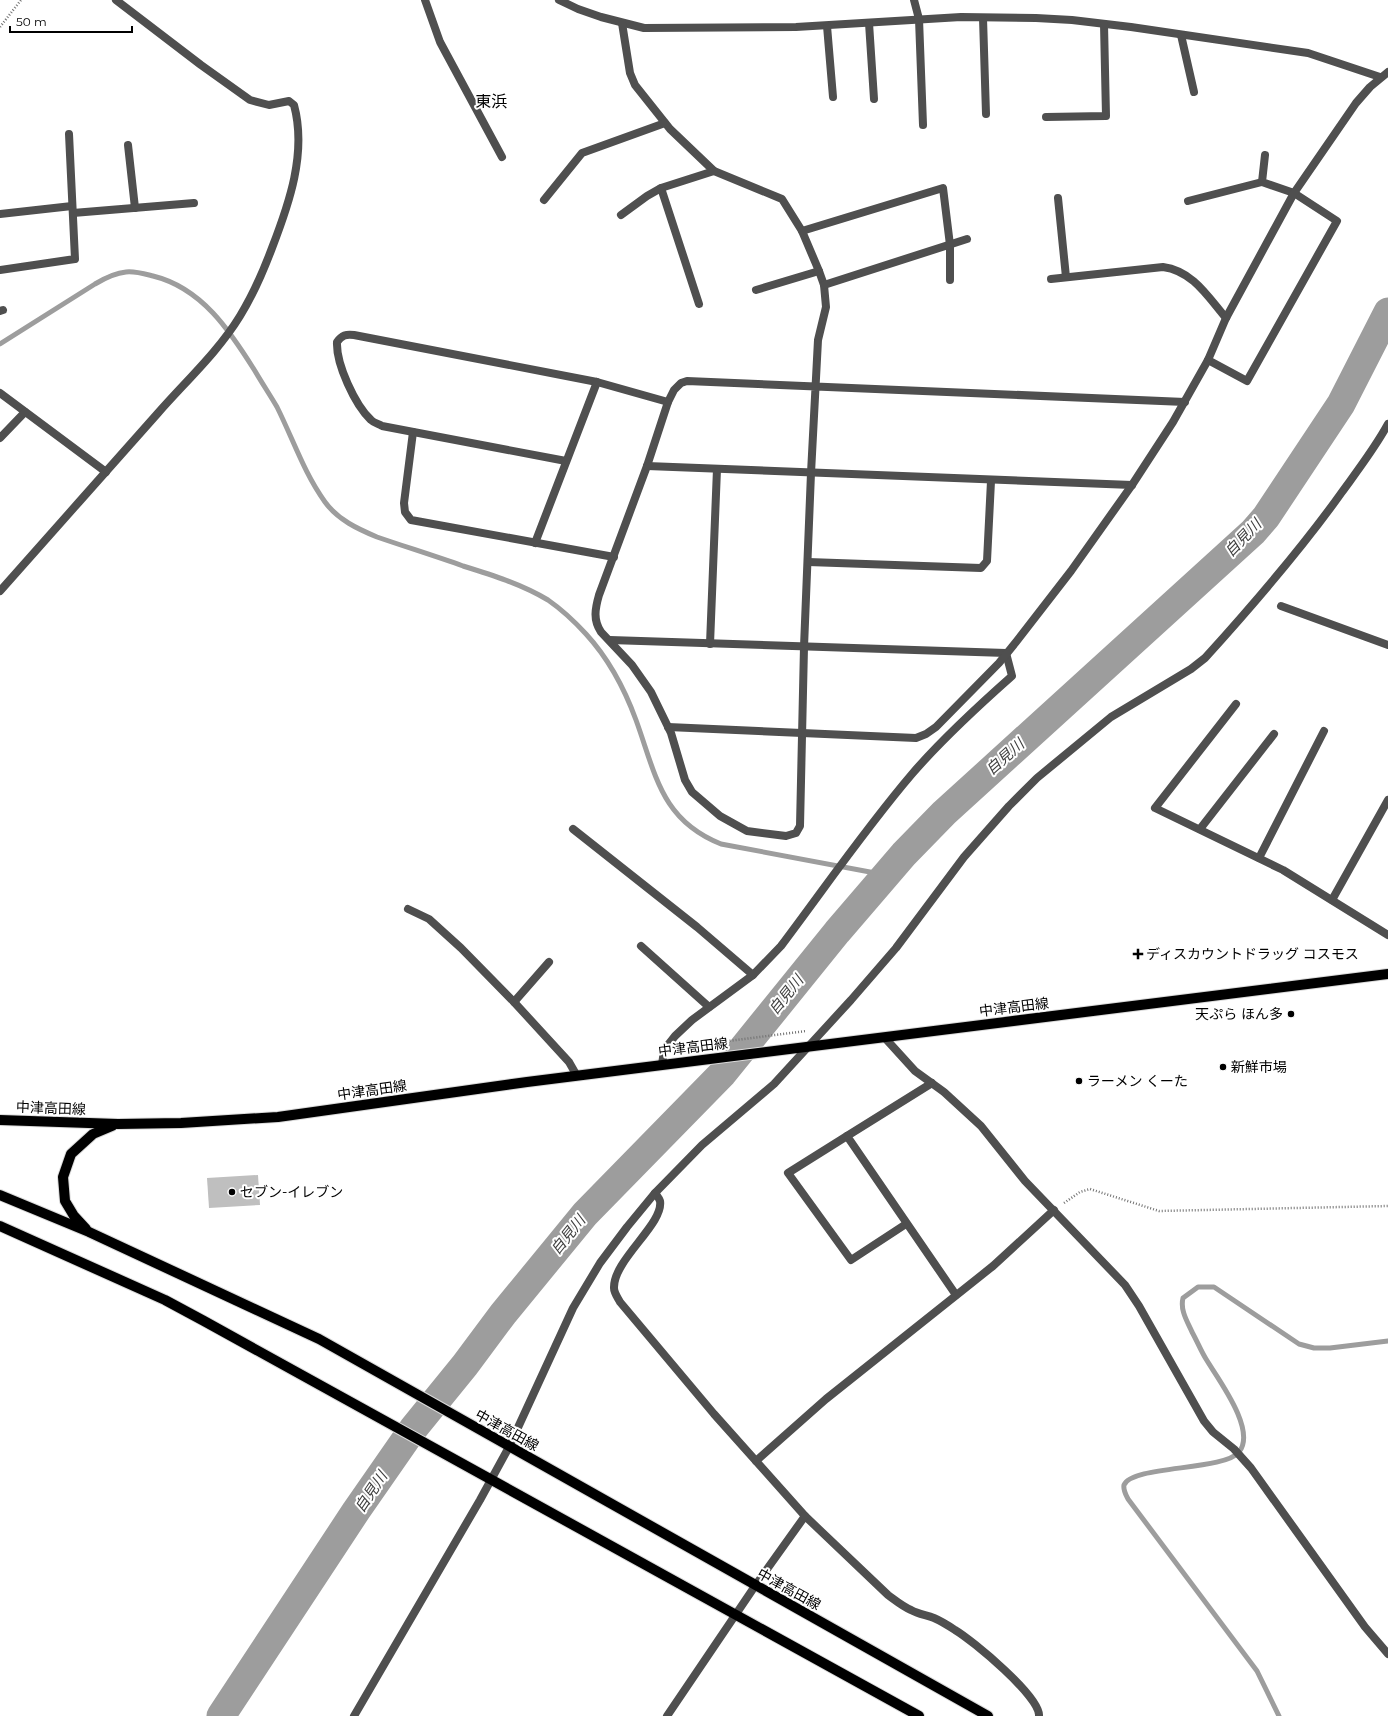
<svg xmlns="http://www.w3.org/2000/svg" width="1388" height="1716" font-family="Montserrat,'Noto Sans JP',sans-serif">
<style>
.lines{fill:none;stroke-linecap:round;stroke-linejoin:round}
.stream{stroke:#9d9d9d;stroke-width:5}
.river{stroke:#9d9d9d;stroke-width:29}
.building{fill:#bfbfbf}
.primary-casing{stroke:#dbdbdb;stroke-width:12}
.path{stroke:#717171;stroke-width:2.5;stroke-dasharray:1 2;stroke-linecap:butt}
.minor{stroke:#4f4f4f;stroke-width:8}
.primary{stroke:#000;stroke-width:10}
.poi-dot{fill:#000;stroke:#fff;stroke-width:1.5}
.labels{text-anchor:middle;stroke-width:4;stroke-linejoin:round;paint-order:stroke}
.poi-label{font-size:14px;fill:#000;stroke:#fff;text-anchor:start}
.street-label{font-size:14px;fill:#000;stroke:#fff}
.water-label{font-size:15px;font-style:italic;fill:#3e3e3e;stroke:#fff}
.quarter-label{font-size:16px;fill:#000;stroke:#fff}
</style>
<rect width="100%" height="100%" fill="#fff"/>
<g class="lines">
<g class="stream">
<path d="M0 344 95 284C105 278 115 273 126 272 135 271 145 274 153 276 202 288 230 331 255 371 262 383 270 395 277 407 293 439 304 473 325 502 338 520 358 529 377 537 406 547 435 556 463 566 492 575 521 584 548 600 561 609 575 622 586 634 608 658 625 690 636 720 656 775 661 820 721 844L886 875"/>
<path d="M1279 1716 1257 1671 1128 1499C1126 1495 1123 1490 1124 1485 1132 1465 1224 1471 1239 1452 1257 1430 1218 1379 1206 1359 1201 1351 1197 1341 1192 1332 1187 1321 1180 1310 1183 1298L1198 1287H1214L1299 1344 1314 1348H1330L1388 1341"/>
</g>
<polyline class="river" points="221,1716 356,1511 413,1429 465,1365 503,1314 585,1214 723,1073 837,932 904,854 944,813 1253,532 1266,517 1341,404 1388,312"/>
</g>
<polygon class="building" points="258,1175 260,1205 209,1208 207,1178"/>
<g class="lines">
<g class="primary-casing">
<g id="primary">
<polyline points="0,1120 118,1124 181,1123 278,1117 527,1082 1388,974"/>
<polyline points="0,1195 89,1232 319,1339 988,1716"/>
<polyline points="0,1226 165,1300 204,1321 919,1716"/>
<polyline points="86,1229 74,1216 65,1201 63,1177 71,1154 93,1134 112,1126"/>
</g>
</g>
<g class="path">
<polyline points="0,27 21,0"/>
<polyline points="682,1047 806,1031"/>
<polyline points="1064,1203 1080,1192 1090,1189 1159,1211 1388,1206"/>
</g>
<g class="minor">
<polyline points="425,0 440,42 502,157"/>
<polyline points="559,0 578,9 601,17 644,28 796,27 961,17 1036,18 1072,20 1131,27 1308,53 1380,77"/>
<polyline points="914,0 919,19 923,125"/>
<polyline points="983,18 986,114"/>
<path d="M622 23 630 73 635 85 670 129 714 171 782 199 802 231 819 271 824 285 826 307 818 340 811 473 804 647 800 826 796 833 786 836 747 831 720 816 692 792 685 780 671 733 651 692 632 665 601 632C593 620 595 609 599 595L647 466 668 402 674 390 681 383 687 381 1185 402"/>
<polyline points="869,23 874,99"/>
<polyline points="827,26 833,97"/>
<polyline points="1181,35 1194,92"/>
<polyline points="1046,117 1106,116 1104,24"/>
<polyline points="128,145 135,208"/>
<polyline points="661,188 699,304"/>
<polyline points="1058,198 1066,277"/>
<polyline points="544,200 582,153 665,123"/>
<polyline points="1188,201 1262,182"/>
<polyline points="73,213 194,203"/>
<polyline points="0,214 72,206"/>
<polyline points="621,215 647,196 661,188 714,171"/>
<polyline points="802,231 943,188 950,245 950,280"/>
<polyline points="0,270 75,259 69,134"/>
<path d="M1051 279 1163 267C1193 271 1208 297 1226 318"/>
<polyline points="824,285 967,239"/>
<polyline points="756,290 819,271"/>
<polyline points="0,311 3,310"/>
<polyline points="1208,360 1247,381 1337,221 1294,193 1262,182 1265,155"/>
<polyline points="0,393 106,472"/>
<polyline points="413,432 404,503 405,512 411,520 614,557"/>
<polyline points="0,438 25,412"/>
<path d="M566 461 382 426C379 424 374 423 371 420 355 405 336 364 337 342 342 335 346 334 354 335L597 382 668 402"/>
<polyline points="647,466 1132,485"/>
<polyline points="535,543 597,382"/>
<polyline points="808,562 981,568 987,561 991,481"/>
<path d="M0 591C53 532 105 472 158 413 186 381 218 352 240 316 253 295 263 272 272 248 289 204 307 153 294 105L289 101 269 105 250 100 201 65 116 0"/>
<polyline points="1281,606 1388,645"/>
<path d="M610 640 1006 653 1012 676C977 707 942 739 912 774 865 829 824 889 781 946L753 975 692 1020 675 1036 664 1050 662 1065"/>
<polyline points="710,644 717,469"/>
<polyline points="1236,704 1155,808 1283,870 1388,935"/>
<polyline points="668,727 916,738 926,734 936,727 999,663 1016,642 1071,571 1132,485 1173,422 1208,360 1226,318 1294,193 1356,103 1370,87 1388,72"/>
<polyline points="573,829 697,927 753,975"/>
<polyline points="1200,829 1274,734"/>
<polyline points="1259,858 1324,731"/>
<polyline points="1332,900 1388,800"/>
<polyline points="408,909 429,919 461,948 514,1002 569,1062 577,1076"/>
<polyline points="641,946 709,1007"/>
<polyline points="514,1002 549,962"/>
<polyline points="885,1038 915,1071 944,1092 981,1126 1025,1181 1125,1285 1139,1306 1204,1421 1213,1432 1234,1449 1251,1468 1365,1627 1388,1654"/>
<polyline points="932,1083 847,1136 956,1295"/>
<polyline points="847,1136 788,1173 851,1260 906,1224"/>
<path d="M655 1193C657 1196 659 1198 660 1201 664 1224 613 1260 614 1288 614 1293 618 1298 620 1302L714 1414 805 1516 888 1595C895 1600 902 1606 911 1610 918 1614 926 1615 934 1618 941 1621 949 1626 955 1630 972 1640 1041 1697 1039 1716"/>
<polyline points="756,1461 826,1399 993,1266 1054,1210"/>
<path d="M354 1716 480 1500 509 1447 573 1308 600 1263 627 1227 655 1193 702 1145 774 1084 851 1000 896 948 964 857 1009 806 1037 778 1111 717 1191 669 1205 658C1253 605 1300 551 1342 492 1358 470 1375 448 1388 424"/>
<polyline points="667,1716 755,1586 805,1516"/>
</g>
<use href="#primary" class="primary"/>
</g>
<g class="poi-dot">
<path d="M1136 948h4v4h4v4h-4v4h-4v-4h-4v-4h4z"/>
<circle cx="1291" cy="1014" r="4"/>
<circle cx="1223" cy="1067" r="4"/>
<circle cx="1079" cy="1081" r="4"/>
<circle cx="232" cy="1192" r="4"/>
</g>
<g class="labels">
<g class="poi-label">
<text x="1146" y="959">ディスカウントドラッグ コスモス</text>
<text x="1283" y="1019" text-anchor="end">天ぷら ほん多</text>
<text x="1231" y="1072">新鮮市場</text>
<text x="1087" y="1086">ラーメン くーた</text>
<text x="240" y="1197">セブン-イレブン</text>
</g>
<g class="street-label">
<text transform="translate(1014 1007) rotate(-7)" y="5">中津高田線</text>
<text transform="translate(693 1047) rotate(-7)" y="5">中津高田線</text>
<text transform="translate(372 1090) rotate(-8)" y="5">中津高田線</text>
<text transform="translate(51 1108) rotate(2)" y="5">中津高田線</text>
<text transform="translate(507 1430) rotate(29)" y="5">中津高田線</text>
<text transform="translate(789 1589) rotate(29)" y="5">中津高田線</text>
</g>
<g class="water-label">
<text transform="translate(1243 538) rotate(-46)" y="5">自見川</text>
<text transform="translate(1005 757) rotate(-42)" y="5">自見川</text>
<text transform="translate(786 995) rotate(-51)" y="5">自見川</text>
<text transform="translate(568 1235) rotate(-51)" y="5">自見川</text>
<text transform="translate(371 1492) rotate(-56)" y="5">自見川</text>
</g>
<g class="quarter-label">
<text x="491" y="107">東浜</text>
</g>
</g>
<path d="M10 26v6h122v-6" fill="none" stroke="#000000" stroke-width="2"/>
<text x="16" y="26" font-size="12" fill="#000000" stroke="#ffffff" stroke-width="3" paint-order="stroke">50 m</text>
</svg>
